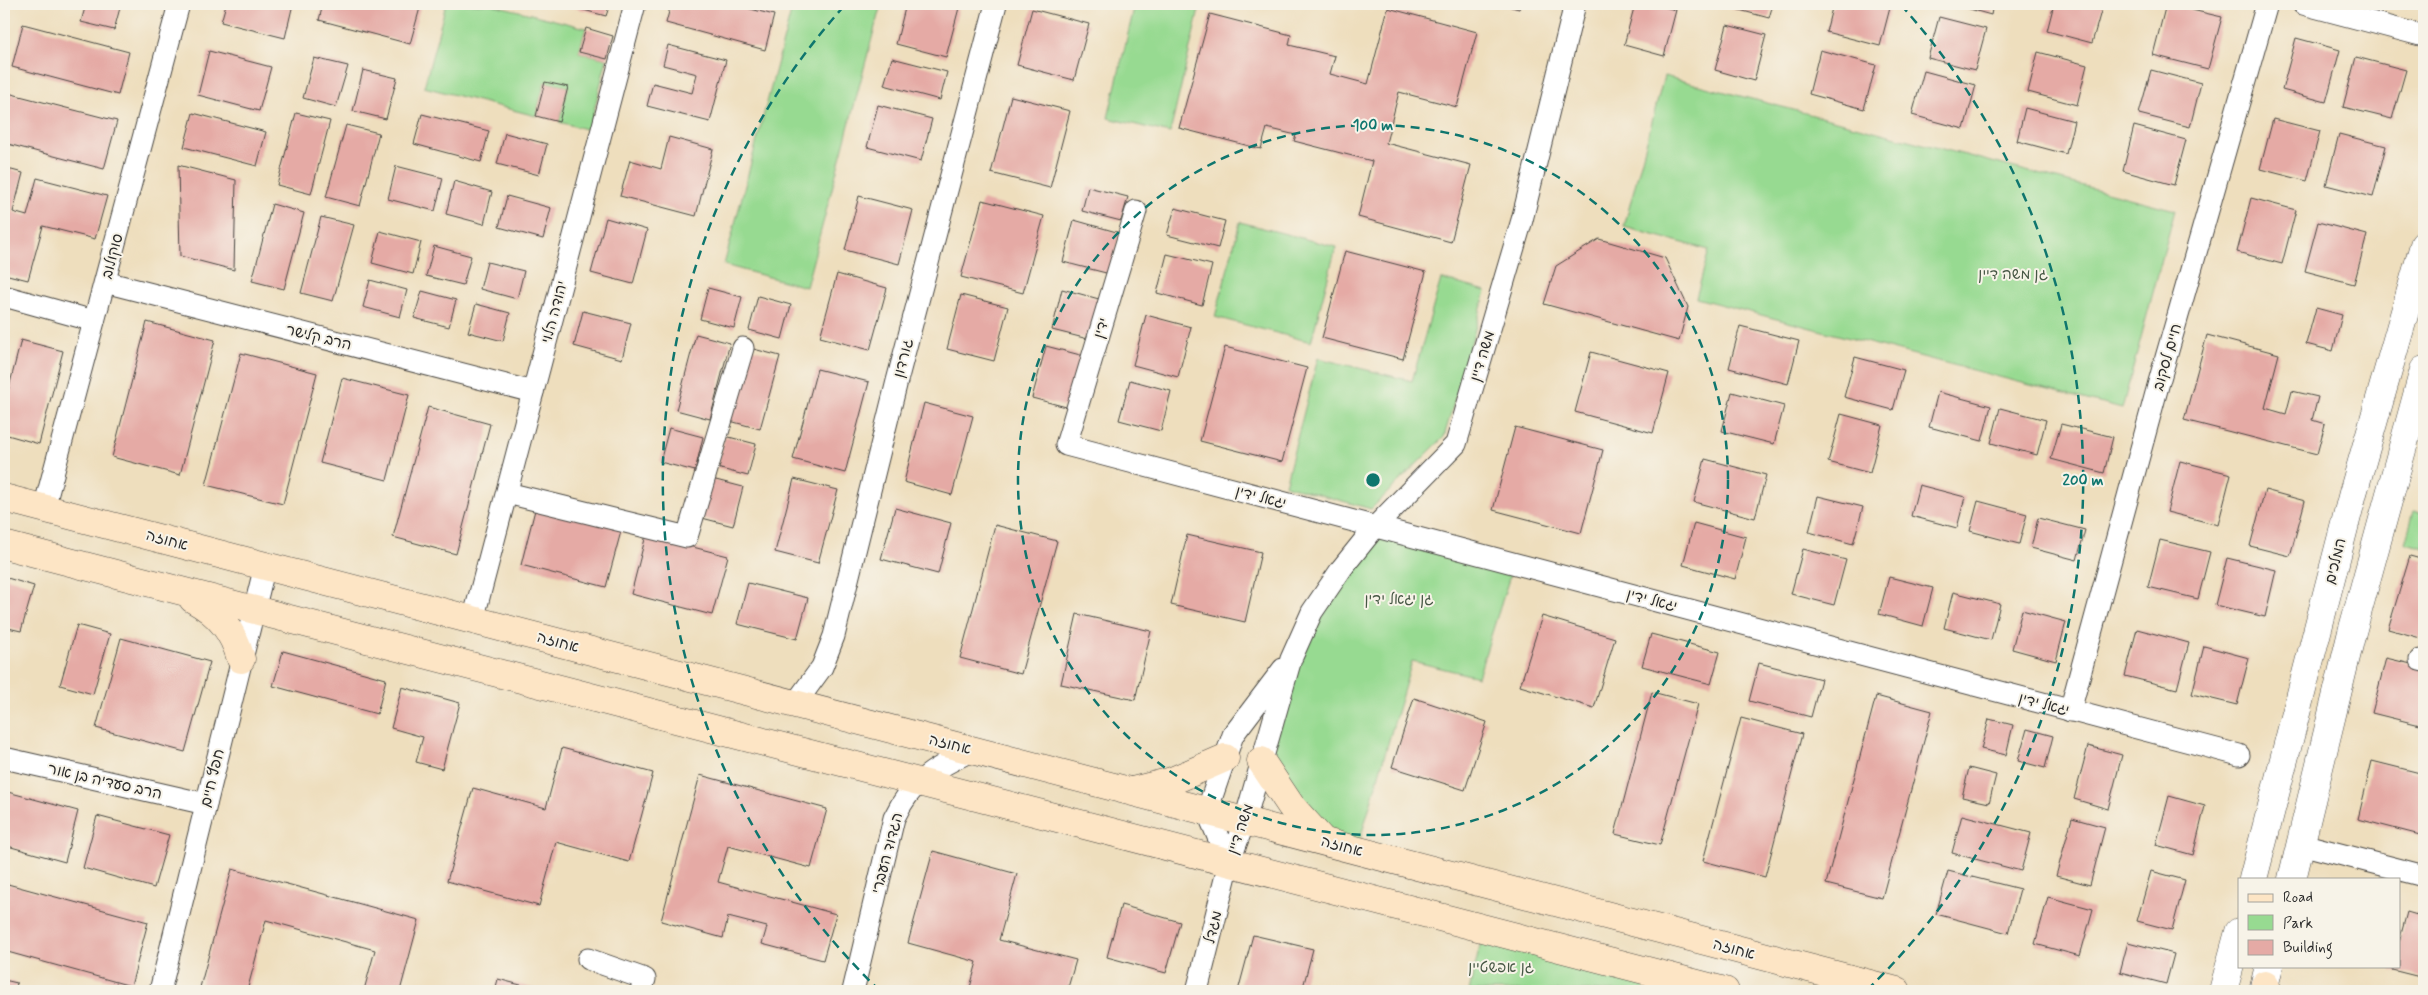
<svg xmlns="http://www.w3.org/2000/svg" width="2428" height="995" font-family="Mynerve,'Playpen Sans Hebrew',sans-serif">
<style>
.green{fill:#97da91;stroke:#61825e}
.building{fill:#e5aaa5}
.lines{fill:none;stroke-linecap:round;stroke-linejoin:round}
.minor-casing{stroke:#484641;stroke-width:23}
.tertiary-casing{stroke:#484641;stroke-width:29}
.secondary-casing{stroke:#484641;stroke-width:29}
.minor{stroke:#fff;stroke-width:21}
.tertiary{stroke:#fff;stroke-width:28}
.secondary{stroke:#fde5c5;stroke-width:28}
.ring{fill:none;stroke:#0f766e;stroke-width:2.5;stroke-dasharray:9 6}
.labels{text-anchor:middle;stroke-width:4;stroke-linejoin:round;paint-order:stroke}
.street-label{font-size:15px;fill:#2b2b2b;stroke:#f7f3e8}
.park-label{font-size:15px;fill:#465744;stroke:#f7f3e8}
.centre{fill:#0f766e;stroke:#f7f3e8;stroke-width:2.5}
.ring-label{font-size:15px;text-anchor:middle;font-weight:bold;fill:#0f766e;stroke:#f7f3e8;stroke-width:4;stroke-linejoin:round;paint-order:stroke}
</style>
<rect width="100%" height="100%" fill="#f7f3e8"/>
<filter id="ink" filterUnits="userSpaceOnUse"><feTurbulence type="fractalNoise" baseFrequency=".02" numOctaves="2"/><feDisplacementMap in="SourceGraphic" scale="10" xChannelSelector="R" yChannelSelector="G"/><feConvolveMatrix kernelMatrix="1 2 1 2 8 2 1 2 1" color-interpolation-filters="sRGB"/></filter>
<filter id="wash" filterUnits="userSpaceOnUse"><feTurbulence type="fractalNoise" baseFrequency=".0096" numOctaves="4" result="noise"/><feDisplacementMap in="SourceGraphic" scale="20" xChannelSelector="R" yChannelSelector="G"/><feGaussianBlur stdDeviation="1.12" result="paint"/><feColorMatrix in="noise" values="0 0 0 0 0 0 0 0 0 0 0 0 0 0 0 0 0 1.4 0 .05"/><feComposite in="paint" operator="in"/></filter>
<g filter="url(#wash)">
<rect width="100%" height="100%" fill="#eedebd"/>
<g class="green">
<polygon points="446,4 491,4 586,28 579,52 607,59 589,130 559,122 568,87 545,82 536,116 424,87"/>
<polygon points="793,4 881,4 806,287 724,265"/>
<polygon points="1135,4 1171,4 1199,10 1170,133 1108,118"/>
<polygon points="1664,76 2175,210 2122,409 1696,298 1709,250 1624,227"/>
<polygon points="1240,222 1336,247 1311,342 1215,317"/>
<polygon points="1441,279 1486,291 1444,437 1371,509 1285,485 1318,358 1412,381"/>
<polygon points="2414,511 2424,513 2424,548 2405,543"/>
<polygon points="1375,527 1514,563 1478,677 1412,661 1357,850 1322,840 1261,761 1298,642"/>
<polygon points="1482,938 1692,991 1469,991"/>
</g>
<g id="blocks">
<g class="building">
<polygon points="86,4 121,4 114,30 81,22"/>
<polygon points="226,4 293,4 285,38 221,22"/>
<polygon points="323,4 421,4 410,44 319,20"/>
<polygon points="561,4 610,4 606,16"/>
<polygon points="671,4 731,4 774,15 765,50 666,23"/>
<polygon points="906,4 960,4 946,57 896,44"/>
<polygon points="1500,4 1521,4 1519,9"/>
<polygon points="1635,4 1652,4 1676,10 1664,56 1624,45"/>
<polygon points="1733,4 1773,4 1769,18 1732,8"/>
<polygon points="1833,4 1891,4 1880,46 1826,32"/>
<polygon points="1952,4 1993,4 1991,15"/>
<polygon points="2054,4 2103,4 2092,43 2047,31"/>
<polygon points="2166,4 2222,17 2208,69 2153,55"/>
<polygon points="1388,8 1477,32 1457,107 1399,92 1386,143 1471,165 1451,242 1358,217 1372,161 1294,141 1296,135 1267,128 1261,149 1179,128 1210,14 1291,35 1289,45 1335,56 1330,74 1368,84"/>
<polygon points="1032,9 1089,24 1074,80 1017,65"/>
<polygon points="1939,17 1986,29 1975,70 1928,58"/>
<polygon points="23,24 129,52 118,95 12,67"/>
<polygon points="1727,25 1766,35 1754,81 1715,70"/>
<polygon points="586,28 613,36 607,59 579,52"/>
<polygon points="2296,38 2340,50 2326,102 2282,90"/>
<polygon points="668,45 726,60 710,122 647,106 653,83 692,93 697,74 663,65"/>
<polygon points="1820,50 1876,65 1864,109 1809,94"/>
<polygon points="209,51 271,67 259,111 198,95"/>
<polygon points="2038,52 2087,65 2077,105 2028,92"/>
<polygon points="2356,57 2406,70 2392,119 2343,107"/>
<polygon points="314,58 348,66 336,107 303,98"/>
<polygon points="892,58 947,72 940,100 884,85"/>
<polygon points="363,70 397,78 386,119 353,111"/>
<polygon points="2151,70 2201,83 2190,127 2139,114"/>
<polygon points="1924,71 1976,85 1964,129 1912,115"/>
<polygon points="545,82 568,87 559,122 536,116"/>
<polygon points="4,92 117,121 104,169 4,143"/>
<polygon points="1011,96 1070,111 1050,188 991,173"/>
<polygon points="878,105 932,119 921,161 867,147"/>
<polygon points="2025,108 2074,121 2066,154 2017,141"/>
<polygon points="193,113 266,132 257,166 184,147"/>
<polygon points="296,113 330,121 311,194 277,185"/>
<polygon points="422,114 489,131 481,162 414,144"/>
<polygon points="2273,119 2320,131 2307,181 2260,169"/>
<polygon points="346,125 379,133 360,206 326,197"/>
<polygon points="2134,126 2186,140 2174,185 2123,171"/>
<polygon points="505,133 547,144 539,175 497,164"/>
<polygon points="2339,134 2386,146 2373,197 2326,185"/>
<polygon points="669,137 713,149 696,216 620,196 630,160 661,169"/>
<polygon points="178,165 236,180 234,270 180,256"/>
<polygon points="396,166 443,178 435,211 388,199"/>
<polygon points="4,168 23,173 13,212 27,216 37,178 107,196 95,239 43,226 28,280 4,274"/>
<polygon points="454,181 492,192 484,224 446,214"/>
<polygon points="1088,187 1128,197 1121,221 1082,211"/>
<polygon points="507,196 551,208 543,239 499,227"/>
<polygon points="859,196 913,210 899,264 845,250"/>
<polygon points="2251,198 2296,210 2282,264 2237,252"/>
<polygon points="982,200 1044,216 1023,293 961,277"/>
<polygon points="272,204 304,213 284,289 252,281"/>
<polygon points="1175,208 1225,221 1218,248 1167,235"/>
<polygon points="321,217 354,225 333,301 301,293"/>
<polygon points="606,218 647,230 633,284 591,273"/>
<polygon points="1074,220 1120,233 1110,274 1063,262"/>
<polygon points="2318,222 2367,235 2354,284 2305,271"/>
<polygon points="380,231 421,242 413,274 372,263"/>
<polygon points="1599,239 1665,258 1688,307 1679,341 1544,304 1556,266"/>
<polygon points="434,246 471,256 463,285 426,276"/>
<polygon points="1345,251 1426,272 1403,359 1322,338"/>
<polygon points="1167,254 1212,265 1202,305 1157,293"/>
<polygon points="487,262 524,271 517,299 480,289"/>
<polygon points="837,274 887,288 870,350 820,337"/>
<polygon points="370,280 407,290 400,317 363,307"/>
<polygon points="708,288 742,297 734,328 700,319"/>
<polygon points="1062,289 1099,299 1088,339 1052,330"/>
<polygon points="422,291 456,300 449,327 414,318"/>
<polygon points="961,295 1008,307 994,361 947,349"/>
<polygon points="758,296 791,305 782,339 749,330"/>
<polygon points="476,304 510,313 503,341 468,332"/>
<polygon points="2316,308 2342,315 2333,351 2306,344"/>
<polygon points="583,311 631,323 622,359 574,346"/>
<polygon points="1146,315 1191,327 1178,377 1133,365"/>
<polygon points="147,322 215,340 180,475 112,457"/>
<polygon points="1740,326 1799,341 1788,384 1729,368"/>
<polygon points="696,334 730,343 710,419 676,410"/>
<polygon points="2207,335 2279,354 2265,408 2286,414 2292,391 2318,397 2312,420 2325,424 2317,454 2184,420"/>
<polygon points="21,340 63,351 39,444 4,434 4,407"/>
<polygon points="1046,346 1084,356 1070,408 1032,398"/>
<polygon points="746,347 780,356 760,429 726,420"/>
<polygon points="1225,347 1307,368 1282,462 1200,441"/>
<polygon points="1591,352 1669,373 1653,433 1575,412"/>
<polygon points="241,353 317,373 283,504 206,485"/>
<polygon points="1855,357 1904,370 1893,410 1844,397"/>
<polygon points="817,369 869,382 845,473 793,459"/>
<polygon points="342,378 409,395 387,480 320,463"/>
<polygon points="1130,380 1171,391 1161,431 1119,420"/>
<polygon points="1732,392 1784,406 1774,444 1722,431"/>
<polygon points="1938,392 1991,406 1982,441 1929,427"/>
<polygon points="924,403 973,416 952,495 904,482"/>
<polygon points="428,407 490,424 456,554 393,537"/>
<polygon points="2000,408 2046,420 2037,455 1991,443"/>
<polygon points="1841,414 1882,425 1870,473 1828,462"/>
<polygon points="2061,424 2113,437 2104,473 2051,459"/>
<polygon points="1515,427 1603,450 1581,533 1493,510"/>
<polygon points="669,428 703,437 695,471 660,462"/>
<polygon points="725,436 756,444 748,476 717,468"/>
<polygon points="1705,459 1766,475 1755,518 1694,502"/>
<polygon points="2180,461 2231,474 2218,525 2167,512"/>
<polygon points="712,479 743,487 733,526 702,518"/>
<polygon points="794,479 838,490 818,563 775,552"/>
<polygon points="1919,485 1965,497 1957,528 1911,516"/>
<polygon points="2265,490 2305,501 2290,556 2250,546"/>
<polygon points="1818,496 1863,507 1853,544 1809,532"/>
<polygon points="1978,501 2027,514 2019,544 1970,531"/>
<polygon points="537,502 623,524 606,587 521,565"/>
<polygon points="895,508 951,523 938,574 881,559"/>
<polygon points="2038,518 2085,530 2077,560 2031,548"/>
<polygon points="1694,523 1746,537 1735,579 1683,565"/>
<polygon points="995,525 1057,541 1021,674 960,658"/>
<polygon points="646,535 728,556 712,615 631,594"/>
<polygon points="1187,535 1261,552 1245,622 1171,605"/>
<polygon points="2160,540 2210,552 2198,599 2148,587"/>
<polygon points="1803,549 1846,560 1834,605 1791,594"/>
<polygon points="2410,556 2424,560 2424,639 2388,629"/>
<polygon points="2227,558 2276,570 2265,617 2215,605"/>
<polygon points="4,577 34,586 21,631 4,627"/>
<polygon points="1889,577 1933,588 1923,626 1879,614"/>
<polygon points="748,583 808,598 797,639 737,624"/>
<polygon points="1953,592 2000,604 1991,640 1944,628"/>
<polygon points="2022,610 2066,622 2056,661 2012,649"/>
<polygon points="1077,614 1151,631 1135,700 1061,684"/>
<polygon points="1542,616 1615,638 1594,708 1520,686"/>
<polygon points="77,625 110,634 93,694 60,685"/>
<polygon points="2137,629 2189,643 2177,689 2125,676"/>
<polygon points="1651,634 1720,652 1711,684 1642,666"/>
<polygon points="121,638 210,662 185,752 96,728"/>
<polygon points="2204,646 2249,658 2237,705 2192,694"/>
<polygon points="283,651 386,679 377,714 273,686"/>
<polygon points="2386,658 2424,667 2424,726 2372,713"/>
<polygon points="1759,663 1821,679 1811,717 1749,701"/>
<polygon points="402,687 460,703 442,769 416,762 423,737 391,728"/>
<polygon points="1652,692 1698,704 1660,845 1615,834"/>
<polygon points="1876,696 1932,711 1882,898 1826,884"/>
<polygon points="1414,698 1487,722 1465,790 1392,767"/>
<polygon points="1741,718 1802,734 1765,877 1703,861"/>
<polygon points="1989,719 2013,725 2006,755 1981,749"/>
<polygon points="2027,729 2053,736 2045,768 2018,761"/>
<polygon points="2088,746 2122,755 2108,809 2074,799"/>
<polygon points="562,748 653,773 629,862 556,842 539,906 447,881 473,788 546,808"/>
<polygon points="2372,761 2424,774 2424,836 2358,819"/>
<polygon points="1969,768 1996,775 1989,803 1962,797"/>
<polygon points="700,775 827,809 811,868 728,846 718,882 836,914 823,960 762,944 767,927 728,917 723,938 661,921"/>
<polygon points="4,791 78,811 65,862 4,845"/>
<polygon points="2169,796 2205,806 2193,855 2156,845"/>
<polygon points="1962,815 2031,833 2021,871 1952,853"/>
<polygon points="97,816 169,835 154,888 83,868"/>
<polygon points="2072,818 2105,827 2090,885 2056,876"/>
<polygon points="933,851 1017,874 999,940 1076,960 1067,991 969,991 977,962 908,943"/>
<polygon points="232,869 419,920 400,991 364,990 375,950 266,920 247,991 199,991"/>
<polygon points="1948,871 2020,889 2008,933 1936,914"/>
<polygon points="2151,871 2185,880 2172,930 2137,921"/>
<polygon points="4,883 148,922 131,986 4,951"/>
<polygon points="2048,897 2093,909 2080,956 2035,944"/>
<polygon points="1121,905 1180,922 1166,973 1107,957"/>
<polygon points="2407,912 2424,917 2424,978 2392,970 2393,966 2399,966 2399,942"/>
<polygon points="1253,935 1313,949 1302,991 1238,991"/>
<polygon points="2128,942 2174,954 2166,984 2120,972"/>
<polygon points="498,979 543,991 495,991"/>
<polygon points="4,980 17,983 15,991 4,991"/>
</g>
</g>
</g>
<g filter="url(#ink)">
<use href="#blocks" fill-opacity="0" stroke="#484641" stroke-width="1"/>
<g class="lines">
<g class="minor-casing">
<g id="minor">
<polyline points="2303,4 2424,36"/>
<polyline points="1136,211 1066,445 2239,755"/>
<polyline points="105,282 533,392"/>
<polyline points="4,296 94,321"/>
<polyline points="507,493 687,537 743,348"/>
<polyline points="44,508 179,4"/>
<polyline points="473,620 635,4"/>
<polyline points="2420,660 2424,661"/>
<polyline points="795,704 822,667 834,636 897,381 996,4"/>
<polyline points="2070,711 2159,382 2267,4"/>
<polyline points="4,758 206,804"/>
<polyline points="2301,844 2424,876"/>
<polyline points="1229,863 1207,811 1233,735 1283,669"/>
<polyline points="588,959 645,979 641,991"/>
<polyline points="160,991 265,566"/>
<path d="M853 991 894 818C913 778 935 769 973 750"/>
<polyline points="1197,991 1229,863 1245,820 1291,659 1312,612 1342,568 1375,527 1456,444 1522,220 1575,4"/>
</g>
</g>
<g class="tertiary-casing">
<g id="tertiary">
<polyline points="2253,879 2353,493 2424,245"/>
<polyline points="2292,879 2352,632 2424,370"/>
<polyline points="2223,991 2239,932"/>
<polyline points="2263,991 2269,966"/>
</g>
</g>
<g class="secondary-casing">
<g id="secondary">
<polyline points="4,498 1897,991"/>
<polyline points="4,545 1725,991"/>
<path d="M193 599C219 613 233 631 241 659"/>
<polyline points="1261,761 1291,806 1322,840"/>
<polyline points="1132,791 1172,781 1225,758"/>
<polyline points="2265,985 2268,991"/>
</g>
</g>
<use href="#minor" class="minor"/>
<use href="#tertiary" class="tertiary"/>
<use href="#secondary" class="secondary"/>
</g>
</g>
<g class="ring">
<circle cx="1373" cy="480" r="355"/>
<path d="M880 991A710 710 0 0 1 845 5M1901 5A710 710 0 0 1 1866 991"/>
</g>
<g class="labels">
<g class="street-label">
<text transform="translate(112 256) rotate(-75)" y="5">סוקולוב</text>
<text transform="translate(554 312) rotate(-75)" y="5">יהודה הלוי</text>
<text transform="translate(1101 328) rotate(-73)" y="5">ידין</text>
<text transform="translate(319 337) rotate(14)" y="5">הרב קלישר</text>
<text transform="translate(1482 356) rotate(-73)" y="5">משה דיין</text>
<text transform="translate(2167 357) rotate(-74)" y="5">חיים לסקוב</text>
<text transform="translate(903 358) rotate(-75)" y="5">גורדון</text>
<text transform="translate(1261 497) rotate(15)" y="5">יגאל ידין</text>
<text transform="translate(167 540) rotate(15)" y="5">אחוזה</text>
<text transform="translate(2335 561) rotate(-76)" y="5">המלכים</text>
<text transform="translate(1652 600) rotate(15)" y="5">יגאל ידין</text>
<text transform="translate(558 642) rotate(15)" y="5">אחוזה</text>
<text transform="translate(2044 704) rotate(15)" y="5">יגאל ידין</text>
<text transform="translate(950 744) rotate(14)" y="5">אחוזה</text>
<text transform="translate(212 778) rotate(-76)" y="5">חפץ חיים</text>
<text transform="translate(105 781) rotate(13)" y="5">הרב סעדיה בן אור</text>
<text transform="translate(1240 829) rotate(-71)" y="5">משה דיין</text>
<text transform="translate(1342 846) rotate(15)" y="5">אחוזה</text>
<text transform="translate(887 853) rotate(-75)" y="5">הגדוד העברי</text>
<text transform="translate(1213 927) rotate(-76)" y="5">מגדל</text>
<text transform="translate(1734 949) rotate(15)" y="5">אחוזה</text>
</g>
<g class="park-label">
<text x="2013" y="279">גן משה דיין</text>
<text x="1399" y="604">גן יגאל ידין</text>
<text x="1501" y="972">גן אפשטיין</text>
</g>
</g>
<circle cx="1373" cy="480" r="8" class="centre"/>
<g class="ring-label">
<text x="1373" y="130">100 m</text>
<text x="2083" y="485">200 m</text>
</g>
<rect width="2428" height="995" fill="none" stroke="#f7f3e8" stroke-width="20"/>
<rect x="2238" y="878" width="162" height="90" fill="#f7f3e8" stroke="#a5a39c"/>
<rect x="2248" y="894" width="25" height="8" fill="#fde5c5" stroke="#a5a39c"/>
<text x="2283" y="902" font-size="15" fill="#2b2b2b">Road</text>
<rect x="2248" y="915" width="25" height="15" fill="#97da91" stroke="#a5a39c"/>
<text x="2283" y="928" font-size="15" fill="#2b2b2b">Park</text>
<rect x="2248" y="940" width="25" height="15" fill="#e5aaa5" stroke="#a5a39c"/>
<text x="2283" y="952" font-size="15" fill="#2b2b2b">Building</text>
</svg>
